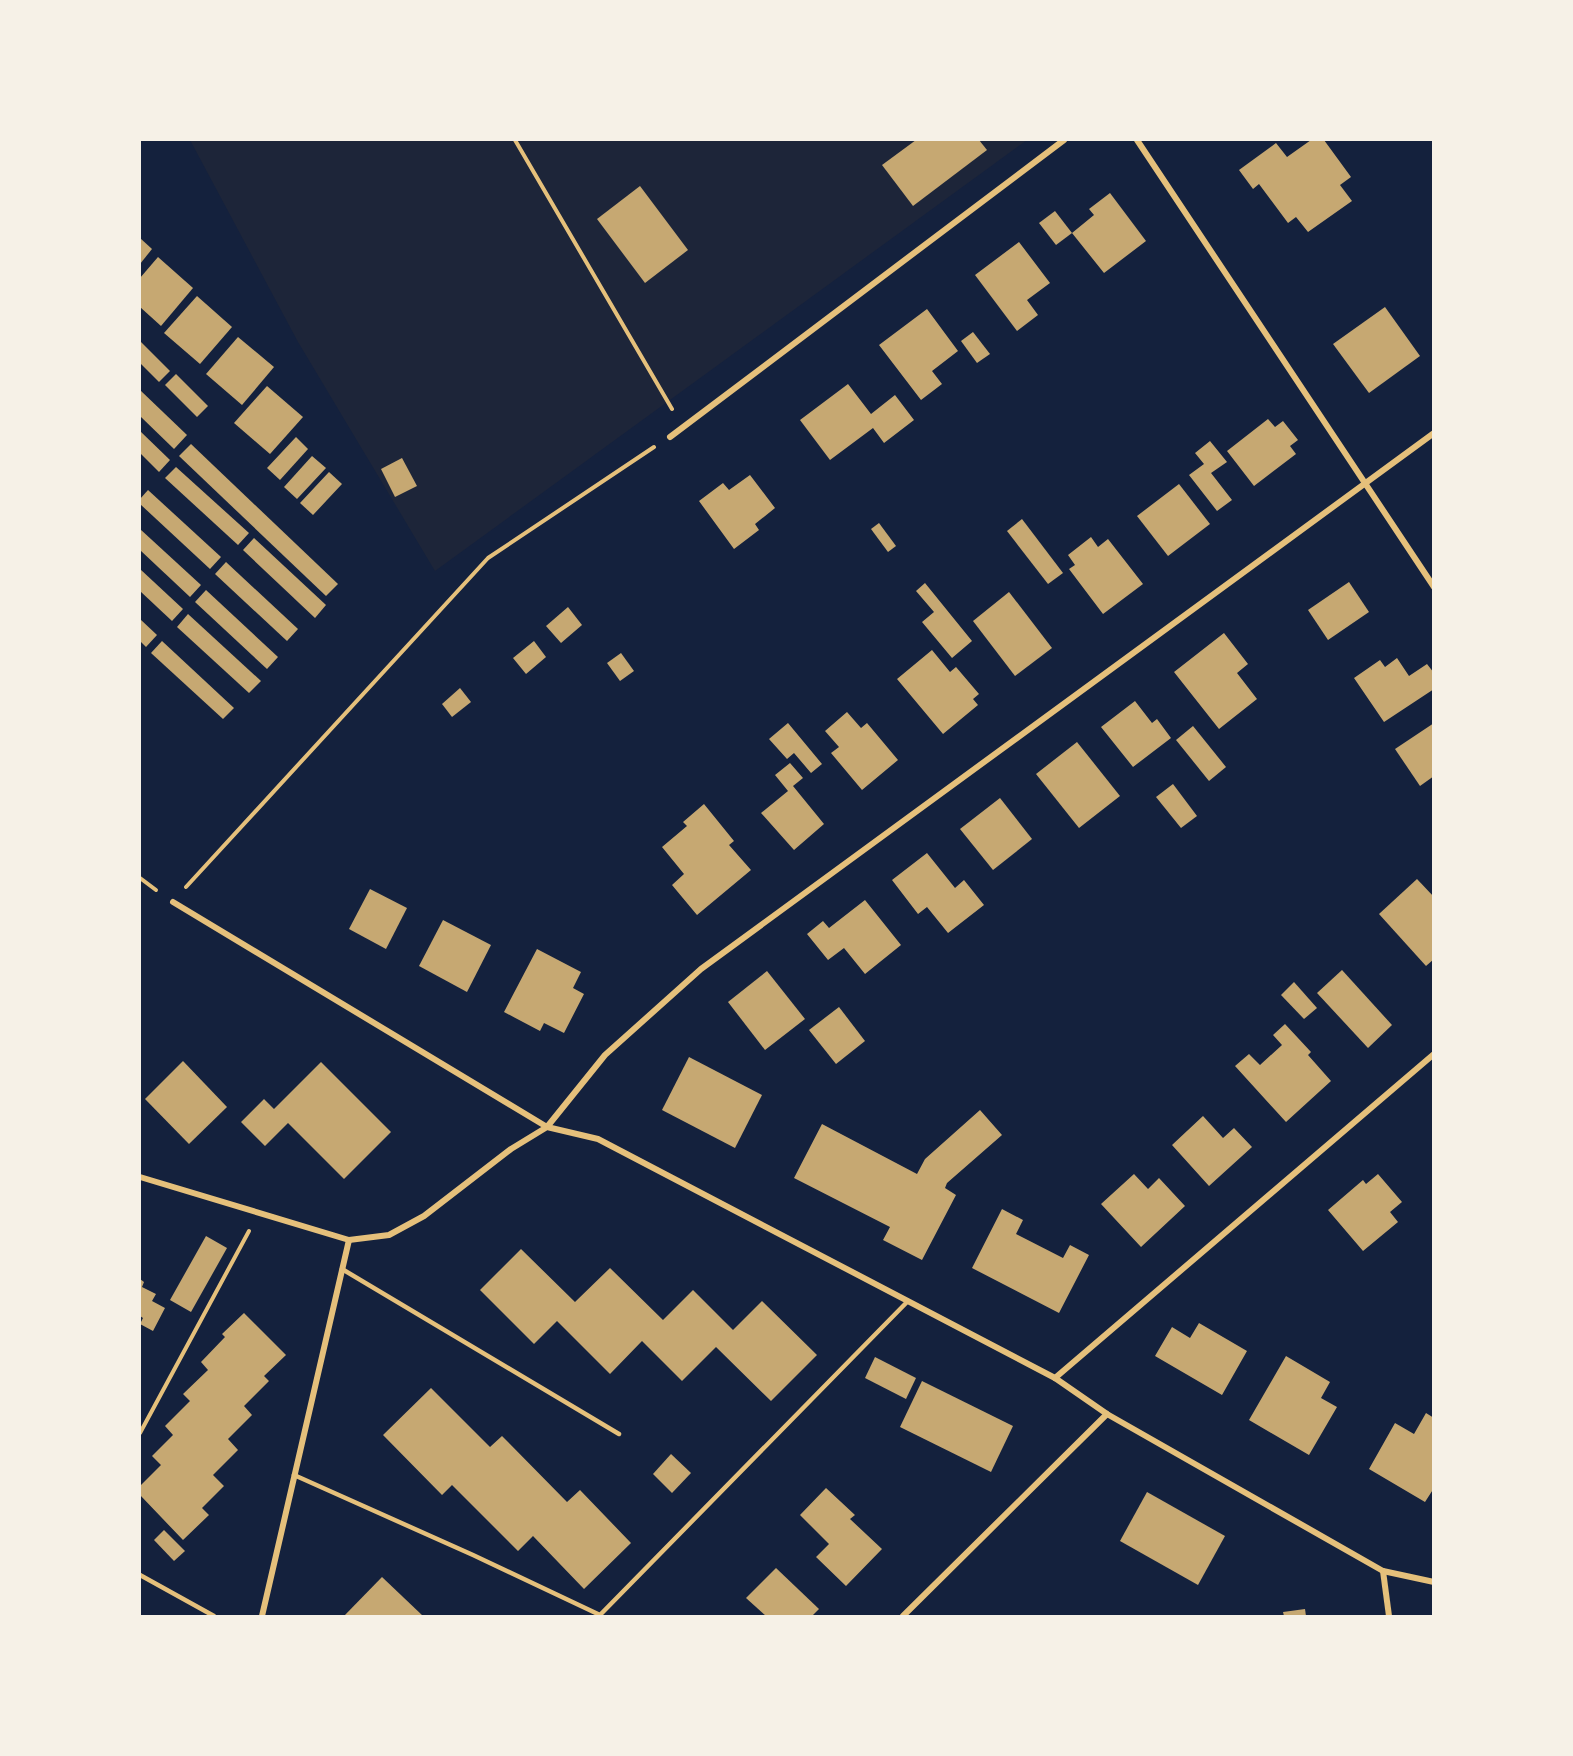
<svg xmlns="http://www.w3.org/2000/svg" width="1573" height="1756" font-family="Raleway,sans-serif">
<style>
.green{fill:#1d2539}
.building{fill:#c6a872}
.lines{fill:none;stroke-linecap:round;stroke-linejoin:round}
.path{stroke:#e5c07b;stroke-width:4}
.service{stroke:#e5c07b;stroke-width:4.5}
.minor{stroke:#e5c07b;stroke-width:6}
</style>
<rect width="100%" height="100%" fill="#14213d"/>
<polygon class="green" points="190,140 1027,140 435,571 298,342"/>
<g class="building">
<polygon points="916,140 979,140 987,150 913,206 882,165"/>
<polygon points="1311,140 1324,140 1351,177 1340,185 1352,201 1308,232 1296,217 1288,223 1259,184 1253,189 1239,170 1276,143 1287,157"/>
<polygon points="640,186 688,250 645,283 597,219"/>
<polygon points="1110,193 1146,241 1104,273 1072,233 1094,215 1089,209"/>
<polygon points="1055,211 1072,233 1056,245 1039,223"/>
<polygon points="140,238 152,249 140,264"/>
<polygon points="1019,242 1050,283 1027,300 1038,315 1017,331 975,275"/>
<polygon points="158,257 193,288 161,326 140,307 140,278"/>
<polygon points="197,296 232,327 200,364 164,333"/>
<polygon points="1385,307 1420,356 1369,393 1333,344"/>
<polygon points="927,309 958,351 932,371 942,384 921,400 879,345"/>
<polygon points="973,332 990,354 977,363 961,341"/>
<polygon points="238,337 274,367 242,405 206,374"/>
<polygon points="140,341 170,371 159,382 140,363"/>
<polygon points="176,374 208,406 197,417 165,385"/>
<polygon points="848,384 871,414 895,395 914,420 884,443 873,428 830,460 800,420"/>
<polygon points="267,386 303,417 270,454 234,423"/>
<polygon points="140,390 187,435 174,449 140,416"/>
<polygon points="1268,419 1275,427 1283,421 1298,440 1290,446 1296,454 1254,486 1227,451"/>
<polygon points="140,431 170,460 159,472 140,453"/>
<polygon points="296,437 308,449 280,480 267,468"/>
<polygon points="1210,441 1227,462 1211,473 1232,500 1217,511 1189,475 1204,464 1195,453"/>
<polygon points="191,444 338,584 326,596 179,456"/>
<polygon points="312,456 326,468 297,499 284,487"/>
<polygon points="402,458 417,486 395,497 381,469"/>
<polygon points="176,467 249,533 238,545 165,478"/>
<polygon points="329,472 342,484 313,515 300,503"/>
<polygon points="750,475 775,508 755,524 759,530 734,549 699,501 723,483 729,490"/>
<polygon points="1179,484 1210,524 1168,556 1137,516"/>
<polygon points="148,490 221,557 210,569 140,504 140,499"/>
<polygon points="1022,519 1063,573 1048,584 1007,531"/>
<polygon points="879,523 896,546 888,552 871,529"/>
<polygon points="140,529 201,585 190,597 140,550"/>
<polygon points="1091,537 1098,547 1108,539 1143,584 1103,614 1069,569 1075,565 1068,555"/>
<polygon points="254,538 326,605 315,618 243,550"/>
<polygon points="226,562 298,629 287,641 215,574"/>
<polygon points="140,569 183,609 172,621 140,591"/>
<polygon points="1349,582 1369,612 1328,640 1308,610"/>
<polygon points="925,583 972,641 952,658 922,622 934,612 916,591"/>
<polygon points="206,590 278,657 267,669 195,602"/>
<polygon points="1009,592 1052,648 1015,676 973,621"/>
<polygon points="568,607 582,625 561,643 546,626"/>
<polygon points="188,614 261,681 249,693 177,627"/>
<polygon points="140,619 157,635 146,647 140,641"/>
<polygon points="1224,633 1248,664 1237,673 1257,699 1219,729 1174,672"/>
<polygon points="162,641 234,708 223,719 151,653"/>
<polygon points="534,641 546,657 526,674 513,658"/>
<polygon points="932,650 950,672 956,667 979,694 973,699 978,705 943,734 897,679"/>
<polygon points="621,653 634,671 620,681 607,663"/>
<polygon points="1397,658 1409,676 1427,664 1434,673 1434,689 1384,722 1354,678 1380,660 1385,667"/>
<polygon points="460,688 471,702 452,717 442,704"/>
<polygon points="1135,701 1152,723 1157,719 1171,738 1133,767 1101,727"/>
<polygon points="847,712 861,728 867,723 898,760 862,790 831,753 839,747 825,731"/>
<polygon points="788,723 822,764 811,773 794,753 787,759 769,739"/>
<polygon points="1434,723 1434,776 1420,786 1395,749"/>
<polygon points="1193,726 1226,767 1209,781 1176,740"/>
<polygon points="1077,742 1120,796 1079,828 1036,774"/>
<polygon points="790,763 803,778 793,786 824,824 794,850 761,813 788,791 775,775"/>
<polygon points="1173,784 1197,816 1181,828 1156,797"/>
<polygon points="1000,798 1032,839 993,870 960,829"/>
<polygon points="704,804 734,841 729,845 751,870 697,915 672,885 684,874 662,847 687,826 683,822"/>
<polygon points="927,853 955,888 964,880 984,905 948,933 927,907 918,914 892,880"/>
<polygon points="1417,879 1434,897 1434,959 1426,966 1379,914"/>
<polygon points="370,889 407,908 386,949 349,929"/>
<polygon points="865,900 901,945 865,974 844,948 828,960 807,934 823,921 829,928"/>
<polygon points="443,920 491,945 467,992 419,966"/>
<polygon points="537,949 581,972 573,988 584,994 564,1033 544,1023 540,1031 504,1012"/>
<polygon points="1342,970 1392,1025 1368,1048 1317,993"/>
<polygon points="767,971 805,1019 765,1050 728,1002"/>
<polygon points="1294,982 1317,1008 1304,1019 1281,995"/>
<polygon points="839,1007 865,1041 836,1064 809,1030"/>
<polygon points="1285,1024 1311,1052 1308,1055 1331,1081 1286,1122 1235,1066 1249,1054 1260,1065 1282,1045 1273,1035"/>
<polygon points="689,1057 762,1095 735,1148 662,1110"/>
<polygon points="183,1061 227,1107 189,1144 145,1099"/>
<polygon points="321,1062 391,1132 344,1179 288,1123 265,1146 241,1122 264,1099 274,1109"/>
<polygon points="980,1110 1002,1135 947,1183 945,1188 956,1195 922,1260 883,1240 890,1227 794,1178 822,1124 917,1174 925,1159"/>
<polygon points="1203,1116 1223,1138 1234,1128 1252,1147 1209,1186 1172,1145"/>
<polygon points="1134,1174 1148,1189 1159,1178 1185,1206 1141,1247 1101,1204"/>
<polygon points="1378,1174 1402,1202 1390,1212 1398,1222 1363,1251 1328,1210 1363,1180 1366,1184"/>
<polygon points="1002,1209 1023,1220 1016,1234 1063,1258 1070,1245 1089,1255 1059,1313 972,1268"/>
<polygon points="206,1236 227,1248 191,1312 170,1300"/>
<polygon points="521,1249 575,1302 610,1268 663,1320 693,1290 733,1330 762,1301 817,1355 771,1401 716,1347 682,1381 642,1341 610,1374 557,1321 534,1344 480,1290"/>
<polygon points="140,1279 144,1282 142,1287 156,1294 152,1301 165,1308 153,1331 140,1324 143,1318 140,1316"/>
<polygon points="244,1313 286,1355 264,1376 269,1381 244,1406 252,1415 228,1439 238,1450 213,1475 224,1486 202,1508 209,1515 183,1540 140,1495 140,1486 161,1465 152,1456 173,1435 165,1426 190,1401 183,1394 208,1370 201,1362 225,1337 222,1334"/>
<polygon points="1199,1323 1247,1351 1222,1395 1155,1356 1172,1327 1190,1338"/>
<polygon points="1286,1356 1330,1382 1321,1398 1337,1407 1309,1455 1249,1420"/>
<polygon points="875,1357 916,1378 906,1399 865,1378"/>
<polygon points="922,1381 1013,1426 991,1472 900,1427"/>
<polygon points="431,1388 490,1447 502,1436 567,1502 580,1490 631,1543 584,1589 533,1536 518,1551 452,1485 442,1495 383,1435"/>
<polygon points="1426,1413 1434,1418 1434,1488 1425,1502 1369,1469 1395,1423 1414,1434"/>
<polygon points="671,1454 691,1473 672,1493 653,1474"/>
<polygon points="826,1488 855,1515 850,1519 882,1549 846,1586 816,1557 829,1544 800,1515"/>
<polygon points="1147,1492 1225,1536 1198,1585 1120,1541"/>
<polygon points="164,1530 185,1551 174,1561 154,1540"/>
<polygon points="776,1568 819,1609 812,1616 766,1616 746,1598"/>
<polygon points="382,1577 423,1616 344,1616"/>
<polygon points="1305,1609 1306,1616 1284,1616 1283,1612"/>
</g>
<g class="lines">
<g class="path">
<polyline points="515,140 672,409"/>
<polyline points="140,878 156,890"/>
<polyline points="186,887 488,558 654,447"/>
<polyline points="140,1433 249,1231"/>
</g>
<g class="service">
<polyline points="342,1269 619,1434"/>
<polyline points="294,1475 473,1555 600,1615 908,1301"/>
<polyline points="140,1575 214,1616"/>
</g>
<g class="minor">
<polyline points="1137,140 1434,587"/>
<polyline points="670,437 1064,140"/>
<polyline points="173,902 547,1127 605,1055 701,969 1434,433"/>
<polyline points="140,1177 349,1240 389,1235 424,1216 511,1149 547,1127 598,1139 1055,1378 1107,1414 1383,1571 1434,1582"/>
<polyline points="1055,1378 1434,1054"/>
<polyline points="1383,1571 1389,1616"/>
<polyline points="262,1616 349,1240"/>
<polyline points="903,1616 1107,1414"/>
</g>
</g>
<rect width="1573" height="1756" fill="none" stroke="#f6f1e7" stroke-width="282"/>
</svg>
